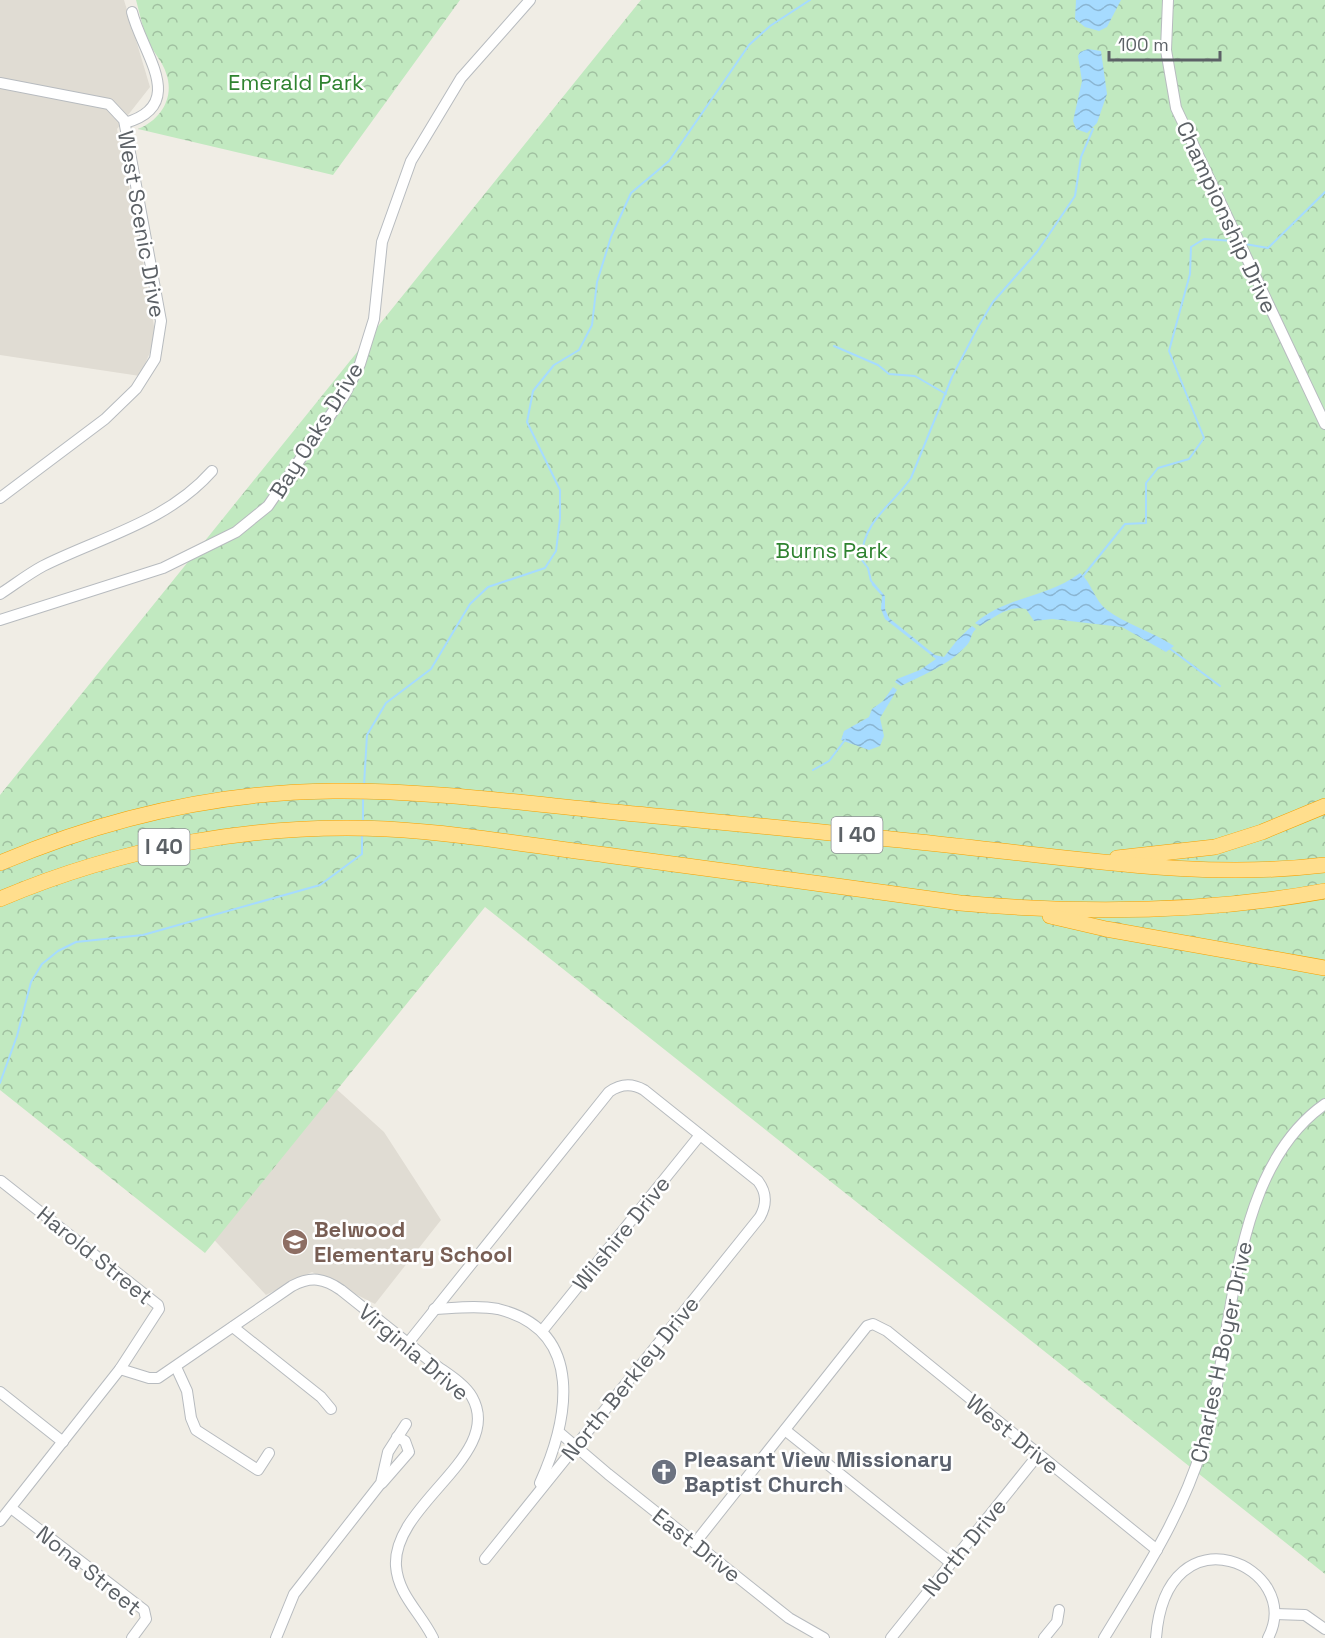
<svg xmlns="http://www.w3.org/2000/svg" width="1325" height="1638" font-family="'Space Grotesk',sans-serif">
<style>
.education{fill:#e0dcd3}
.forest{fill:url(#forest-crowns)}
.water{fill:url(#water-waves)}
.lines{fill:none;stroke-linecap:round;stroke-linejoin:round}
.stream{stroke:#a6dbff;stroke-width:2}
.minor-casing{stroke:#b7bbbf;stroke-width:12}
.highway-casing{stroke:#f5a100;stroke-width:16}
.minor{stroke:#fff;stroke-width:10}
.highway{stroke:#ffde8d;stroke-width:15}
.labels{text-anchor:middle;stroke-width:5;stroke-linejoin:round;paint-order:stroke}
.shield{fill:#fff;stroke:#8d9094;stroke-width:1.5}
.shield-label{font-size:21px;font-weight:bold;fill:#5c6166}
.park-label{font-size:22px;fill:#2f8330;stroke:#fff}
.street-label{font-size:22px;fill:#5c6166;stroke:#fff}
.education-label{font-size:22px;font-weight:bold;fill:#785e54;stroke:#fff;text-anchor:start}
.worship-label{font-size:22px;font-weight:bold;fill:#5b616d;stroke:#fff;text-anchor:start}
</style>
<defs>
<pattern id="forest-crowns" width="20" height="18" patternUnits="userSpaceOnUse" patternTransform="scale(1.5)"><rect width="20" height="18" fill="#c1e9c0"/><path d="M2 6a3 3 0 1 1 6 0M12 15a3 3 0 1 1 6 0" fill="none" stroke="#a0c0a0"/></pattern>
<pattern id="water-waves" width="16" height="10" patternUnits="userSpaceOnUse" patternTransform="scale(1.5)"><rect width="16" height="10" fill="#a6dbff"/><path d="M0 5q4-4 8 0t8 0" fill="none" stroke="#8ab5d2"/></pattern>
</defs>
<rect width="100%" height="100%" fill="#f0ede5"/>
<g class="education">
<polygon points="0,0 124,0 150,87 117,129 136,220 156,338 140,376 0,355"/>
<polygon points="332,1085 384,1132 441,1220 375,1304 312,1272 266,1295 203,1228"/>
</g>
<g class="forest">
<path d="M136 0H460L333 175 138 129C161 120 175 97 166 73 163 63 155 54 150 45 143 31 140 14 136 0Z"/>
<polygon points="641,0 1325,0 1325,1574 485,907 205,1253 0,1090 0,795"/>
</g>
<g class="water">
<polygon points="1076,0 1121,0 1107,27 1099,31 1085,27 1075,19"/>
<polygon points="1088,49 1101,51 1107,94 1097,123 1087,133 1076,129 1073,121 1082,81 1078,56 1080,52"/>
<path d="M1080 573C1092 583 1094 600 1107 610 1124 623 1153 632 1174 646L1166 652 1122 627 1052 619 1034 621 1026 609C1008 605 995 617 980 626L975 623C1007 596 1047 598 1080 573Z"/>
<path d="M870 578 885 596V609L889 618 935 655 944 657 958 639 972 626 976 629C970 634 972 640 967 645 949 665 925 674 901 686L895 682 897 679 920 670 936 659 885 619 881 609 882 596 872 585Z"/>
<polygon points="893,687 897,690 880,718 884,736 880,746 869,750 841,740 844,731 869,717 872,709 883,701"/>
</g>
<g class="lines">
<g class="stream">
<polyline points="1245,244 1268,248 1325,192"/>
<polyline points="834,346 878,365 889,374 915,376 946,394"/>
<polyline points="1083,576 1125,524 1146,523 1146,483 1158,468 1189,459 1204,438 1169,351 1190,274 1191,247 1204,239 1234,241"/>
<path d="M871 581 868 568 861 559C864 519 891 507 911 478L952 377 978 327 993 302 1037 252 1075 196 1081 157 1093 129"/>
<polyline points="1169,648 1220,686"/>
<polyline points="813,770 829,761 845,740"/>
<polyline points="364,785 367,735 386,703 431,669 470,604 488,587 545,568 556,551 560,518 560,490 527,422 533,391 554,365 579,350 592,325 597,282 611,237 631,193 669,161 749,45 770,26 810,0"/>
<polyline points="363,824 363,797"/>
<polyline points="0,1083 17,1036 31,982 42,964 58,951 76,942 143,935 320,885 362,854 362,836"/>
</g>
<g class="minor-casing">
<g id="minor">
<polyline points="1168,0 1166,50 1176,108 1325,424"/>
<polyline points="0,83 109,104 124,120 161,321 155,359 136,389 105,419 0,498"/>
<path d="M125 123C189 105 142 53 132 12"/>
<path d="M0 594C14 585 28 574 43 566 101 537 167 522 212 471"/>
<polyline points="0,620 163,568 236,532 268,506 345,394 360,364 374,319 382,242 411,161 461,78 530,0"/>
<path d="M434 1309C455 1308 478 1305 498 1309 587 1331 568 1421 540 1483"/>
<polyline points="233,1327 321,1397 331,1409"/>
<polyline points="542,1331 700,1135"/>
<path d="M408 1343 609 1092C620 1084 632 1083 644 1090L758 1181C767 1193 767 1204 760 1217L485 1559"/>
<polyline points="176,1367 187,1391 191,1418 196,1430 258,1470 269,1453"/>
<path d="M120 1369 149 1378H158L292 1286C311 1276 324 1278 341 1290 372 1315 403 1339 434 1364 446 1373 464 1383 472 1397 505 1455 392 1504 396 1566 398 1595 421 1613 433 1638"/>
<polyline points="0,1392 63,1442"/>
<polyline points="785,1430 951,1563"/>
<polyline points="560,1433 608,1474 789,1618 824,1638"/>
<polyline points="382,1483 409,1452 405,1441 397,1437"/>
<polyline points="11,1508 144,1610 146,1619 132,1638"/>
<polyline points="0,1521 120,1369 159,1309 158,1305 1,1181"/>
<polyline points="695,1543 867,1326 873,1324 887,1331 1157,1550"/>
<polyline points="1275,1614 1305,1615 1325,1629"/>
<polyline points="276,1638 294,1594 381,1483 388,1452 406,1424"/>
<polyline points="891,1638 1038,1455"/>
<polyline points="1044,1638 1057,1622 1059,1610"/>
<path d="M1104 1638C1141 1577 1181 1517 1202 1448 1236 1341 1226 1173 1325 1104"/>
<path d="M1156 1638C1166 1504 1306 1567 1268 1638"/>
</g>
</g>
<g class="highway-casing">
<g id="highway">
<polyline points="1117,858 1215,847 1262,832 1325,806"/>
<path d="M0 863C106 818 218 792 333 791 427 790 522 803 615 812 738 824 861 835 983 849 1097 861 1210 879 1325 865"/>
<path d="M0 899C122 847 255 823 387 829 460 833 533 846 606 855 724 870 842 887 960 903 1082 914 1205 913 1325 891"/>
<polyline points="1050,916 1106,929 1325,968"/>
</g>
</g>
<use href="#minor" class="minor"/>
<use href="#highway" class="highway"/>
</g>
<defs>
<g id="school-disc" transform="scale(1.35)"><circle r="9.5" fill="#8d6e63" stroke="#fff"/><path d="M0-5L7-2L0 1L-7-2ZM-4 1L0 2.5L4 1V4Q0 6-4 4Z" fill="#fff"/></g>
<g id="church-disc" transform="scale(1.35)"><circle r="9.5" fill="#6b7280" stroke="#fff"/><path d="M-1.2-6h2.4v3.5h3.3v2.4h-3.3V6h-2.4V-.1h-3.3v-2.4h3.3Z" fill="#fff"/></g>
</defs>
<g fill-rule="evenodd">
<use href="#school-disc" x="295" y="1242"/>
<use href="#church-disc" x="664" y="1472"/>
</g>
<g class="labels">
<g class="shield">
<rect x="831.5" y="817" width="51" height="36" rx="4.5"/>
<rect x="138.5" y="829" width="51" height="36" rx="4.5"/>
</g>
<g class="shield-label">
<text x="857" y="842">I 40</text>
<text x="164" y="854">I 40</text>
</g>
<g class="park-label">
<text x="296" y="90">Emerald Park</text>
<text x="832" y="558">Burns Park</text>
</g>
<g class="street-label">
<text transform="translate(1227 217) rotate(65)" y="8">Championship Drive</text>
<text transform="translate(142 224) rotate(80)" y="8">West Scenic Drive</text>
<text transform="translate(316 430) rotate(-58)" y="8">Bay Oaks Drive</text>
<text transform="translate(621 1233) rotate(-51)" y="8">Wilshire Drive</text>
<text transform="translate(95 1255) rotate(39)" y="8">Harold Street</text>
<text transform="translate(414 1352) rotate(40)" y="8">Virginia Drive</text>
<text transform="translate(1221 1352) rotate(-78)" y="8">Charles H Boyer Drive</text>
<text transform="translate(630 1378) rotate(-51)" y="8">North Berkley Drive</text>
<text transform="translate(1013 1434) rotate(39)" y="8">West Drive</text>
<text transform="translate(697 1545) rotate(38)" y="8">East Drive</text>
<text transform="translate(964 1547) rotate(-51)" y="8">North Drive</text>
<text transform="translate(89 1570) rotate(39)" y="8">Nona Street</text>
</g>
<g class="education-label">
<text x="314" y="1237">Belwood<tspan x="314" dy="25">Elementary School</tspan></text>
</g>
<g class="worship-label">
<text x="684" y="1467">Pleasant View Missionary<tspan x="684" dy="25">Baptist Church</tspan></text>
</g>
</g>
<path d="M1109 51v9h111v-9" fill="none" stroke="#5c6166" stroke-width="3"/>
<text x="1118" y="51" font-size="18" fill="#5c6166" stroke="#ffffff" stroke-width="4.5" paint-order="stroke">100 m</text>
</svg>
